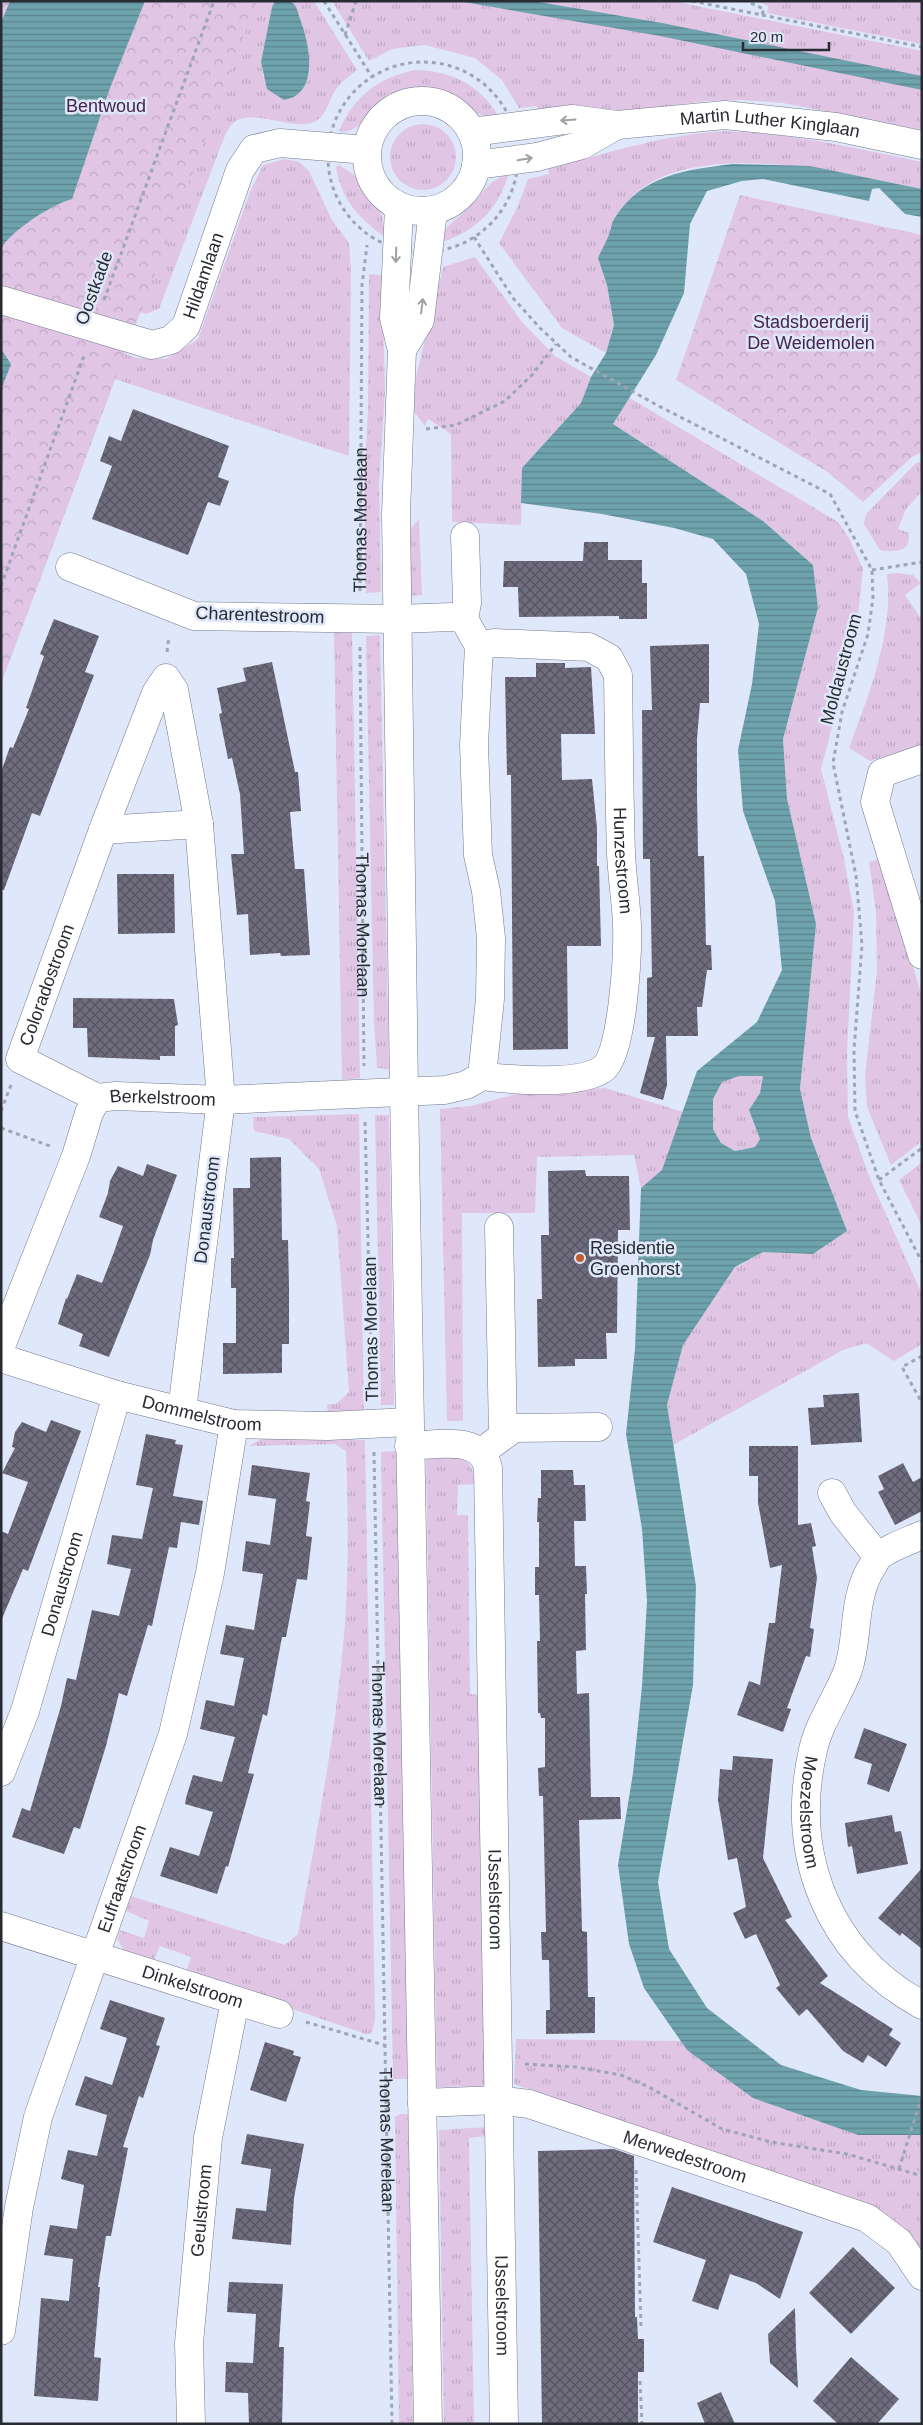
<svg xmlns="http://www.w3.org/2000/svg" width="923" height="2425" font-family="Arial,sans-serif">
<style>
.grass{fill:url(#grass-tufts)}
.park{fill:url(#park-crowns)}
.water{fill:url(#water-rules);fill-rule:evenodd}
.building{fill:url(#building-cross-hatch)}
.lines{fill:none;stroke-linecap:round;stroke-linejoin:round}
.minor-casing{stroke:#72798a;stroke-width:29}
.path{stroke:#9ea5b3;stroke-width:3;stroke-dasharray:4 4;stroke-linecap:butt}
.minor{stroke:#fff;stroke-width:28}
.oneway{stroke:#9ea0a3}
.poi-dot{fill:#c25b2f;stroke:#dfe8fa;stroke-width:2}
.labels{text-anchor:middle;stroke-width:5;stroke-linejoin:round;paint-order:stroke}
.park-label{font-size:18px;fill:#47234f;stroke:#dfe8fa}
.street-label{font-size:18px;fill:#282b32;stroke:#dfe8fa}
.poi-label{font-size:18px;fill:#282b32;stroke:#dfe8fa;text-anchor:start}
</style>
<defs>
<pattern id="grass-tufts" width="24" height="20" patternUnits="userSpaceOnUse" patternTransform="scale(1.25)"><rect width="24" height="20" fill="#e0c5e5"/><path d="M3 7l-1-3M5 7V3M7 7l1-3M15 17l-1-3M17 17v-4M19 17l1-3" fill="none" stroke="#c0a9c5"/></pattern>
<pattern id="park-crowns" width="20" height="18" patternUnits="userSpaceOnUse" patternTransform="scale(1.25)"><rect width="20" height="18" fill="#e0c5e5"/><path d="M2 6a3 3 0 1 1 6 0M12 15a3 3 0 1 1 6 0" fill="none" stroke="#c0a9c5"/></pattern>
<pattern id="water-rules" width="6" height="5" patternUnits="userSpaceOnUse" patternTransform="scale(1.25)"><rect width="6" height="5" fill="#6ea2ac"/><path d="M0 2.5h6" fill="none" stroke="#5a848d"/></pattern>
<pattern id="building-cross-hatch" width="8" height="8" patternUnits="userSpaceOnUse" patternTransform="scale(1.25)"><rect width="8" height="8" fill="#6f6c7e"/><path d="M0 0l8 8M0 8l8-8" fill="none" stroke="#565462"/></pattern>
</defs>
<rect width="100%" height="100%" fill="#dfe8fa"/>
<g class="grass">
<path d="M145 1H275L272 7 261 62 263 76 289 99 305 86 309 72 289 1H314L357 70C351 75 342 81 337 88 329 98 327 116 314 122 294 132 250 106 232 124 227 129 223 141 220 148L159 309 146 314 127 308 1 249Z"/>
<polygon points="332,1 672,1 922,51 922,130 783,103 742,100 707,101 611,113 539,115 537,106 519,108 502,80 475,58 425,45 392,49 369,61"/>
<polygon points="757,1 922,1 922,44 767,13 768,6"/>
<path d="M416 70C453 71 482 86 500 119 466 118 454 85 415 90 404 92 391 96 382 103 370 112 356 136 339 131 354 96 379 77 416 70Z"/>
<circle cx="423" cy="157" r="33"/>
<path d="M723 131C791 133 856 148 922 162V189C848 173 699 138 636 193 629 200 618 211 614 219 611 225 610 232 608 238 605 245 601 251 598 258L607 285 614 325 606 353 562 328 499 243 517 208 528 179 549 174 548 169C606 153 663 135 723 131Z"/>
<polygon points="284,159 299,162 309,171 332,220 349,243 351,270 349,456 112,378 1,390 81,336 136,358 166,359 198,339 250,192 263,165"/>
<path d="M339 165 356 176 382 215 385 237C359 219 341 199 336 167Z"/>
<path d="M508 175C498 210 476 230 443 242L441 237C449 222 460 217 471 205 484 193 489 179 508 175Z"/>
<path d="M475 257 522 322 555 356 591 377 581 403 522 468 521 525 452 522 451 434 428 419 425 426 412 409C415 366 432 325 435 281H440L443 267Z"/>
<polygon points="369,274 386,276 383,305 385,392 379,483 381,592 366,593 364,488 368,410"/>
<polygon points="628,397 838,522 849,538 863,569 856,634 821,769 844,859 854,912 847,1053 848,1117 871,1181 922,1294 922,1344 894,1361 866,1343 843,1350 673,1445 667,1405 683,1345 735,1268 763,1252 813,1254 847,1231 811,1138 800,1089 816,924 787,799 783,739 818,608 813,565 763,521 613,424"/>
<path d="M922 461V491L906 509 898 529 909 533C909 536 909 542 907 545 904 552 887 552 880 550L864 524 866 514 916 463Z"/>
<polygon points="419,519 422,595 410,596 408,532"/>
<path d="M897 573 913 575 921 583 905 595 922 620V745L870 761 849 748C869 694 894 633 887 574Z"/>
<polygon points="352,630 360,1078 342,1080 334,633"/>
<polygon points="380,635 389,1069 377,1068 374,1022 366,636"/>
<polygon points="879,859 922,996 922,1141 891,1165 867,1107 865,1075 877,971 876,912 869,862"/>
<polygon points="763,1075 760,1093 749,1110 760,1139 755,1147 735,1151 721,1143 713,1129 713,1099 722,1081 739,1076"/>
<polygon points="605,1088 683,1112 662,1171 641,1188 634,1155 537,1157 535,1213 462,1213 463,1421 447,1421 440,1109 471,1106 520,1093"/>
<polygon points="359,1114 364,1415 328,1413 327,1404 336,1404 349,1392 337,1226 319,1169 289,1139 254,1131 253,1117"/>
<polygon points="375,1115 389,1115 394,1405 381,1405"/>
<polygon points="922,1162 922,1226 899,1180"/>
<path d="M263 1438 365 1440 375 2020 372 2033 366 2034 186 1973 191 1957 160 1946 152 1964 126 1953 117 1939 120 1930 144 1938 149 1921 126 1911 131 1896 285 1945 298 1934C317 1831 337 1728 345 1622 349 1565 348 1508 346 1451L335 1444 249 1446Z"/>
<polygon points="396,1451 408,2079 393,2079 381,1452"/>
<path d="M426 1456C452 1456 473 1451 475 1484L458 1485 457 1515H468L470 1694 478 1695 486 2086 437 2087Z"/>
<polygon points="516,2039 681,2041 687,2050 858,2135 922,2135 922,2254 917,2245 890,2216 828,2190 514,2084"/>
<polygon points="400,2114 408,2114 413,2424 399,2424 395,2117"/>
<polygon points="487,2127 486,2136 469,2138 474,2424 444,2424 439,2130"/>
</g>
<g class="park">
<polygon points="1,1 257,1 1,684"/>
<polygon points="740,195 922,235 922,452 912,457 863,502 829,473 676,380"/>
</g>
<g class="water">
<path d="M10 1H145L110 88 72 199C53 204 11 230 1 249V23Z"/>
<path d="M275 1C279 1 287 0 291 2 297 5 298 13 300 19 309 42 321 94 284 100L267 89 261 62 272 7Z"/>
<polygon points="458,1 533,1 662,23 922,76 922,90 660,36"/>
<path d="M733 164 810 166 922 189V217L905 214 879 188 872 189 869 201 763 179 742 181 707 191 690 224 684 293 656 355 613 424 763 521 813 565 818 608 783 739 787 799 816 924 800 1089 811 1138 847 1231 813 1254 763 1252 735 1267 683 1345 667 1405 696 1586 693 1685 658 1882 669 1949 707 2008 781 2065 861 2090 922 2096V2135H858L753 2098 687 2050 644 1988 629 1944 618 1865 633 1773 642 1686 647 1601 642 1529 626 1434 635 1349 641 1188 662 1170 697 1071 757 1022 782 970 775 901 743 811 738 750 752 684 759 624 746 574 713 539 674 528 602 514 521 503 522 468 581 403 591 377 606 353 614 325 607 285 598 258C601 251 605 244 608 237 611 231 611 224 614 219 642 174 686 170 733 164ZM739 1076H763L760 1093 749 1110 760 1139 755 1147 735 1151 721 1143 713 1129V1099L722 1082Z"/>
<polygon points="1,349 11,364 1,390"/>
</g>
<g class="building">
<polygon points="133,409 229,446 218,477 229,481 220,506 208,502 188,555 92,519 112,466 100,461 109,436 121,441"/>
<polygon points="584,542 608,542 608,560 642,560 642,583 647,583 647,619 619,619 619,616 519,617 518,587 503,587 504,561 583,561"/>
<polygon points="54,619 99,636 85,672 94,675 40,816 32,813 4,890 1,890 1,772 10,747 13,748 29,709 26,708 44,656 40,654"/>
<polygon points="709,644 709,703 700,703 697,739 697,793 698,856 704,856 706,945 711,945 712,970 707,970 702,1007 697,1007 698,1036 666,1036 667,1085 663,1100 640,1093 655,1037 647,1037 647,978 652,977 650,859 643,859 642,710 652,710 650,646"/>
<polygon points="272,662 295,772 298,772 301,811 290,812 295,869 304,869 310,955 281,956 280,953 250,955 248,914 237,915 231,854 244,854 240,794 232,758 228,759 219,714 222,713 217,688 246,681 243,668"/>
<polygon points="536,663 565,663 565,668 591,667 595,734 561,734 562,780 592,779 597,828 597,866 599,866 601,946 567,946 568,1049 513,1050 511,775 507,775 505,677 536,677"/>
<polygon points="117,874 174,874 175,933 118,934"/>
<polygon points="73,998 174,999 178,1025 175,1026 175,1056 160,1056 160,1060 88,1057 87,1028 73,1028"/>
<polygon points="281,1157 282,1240 288,1240 289,1287 289,1344 282,1344 282,1373 223,1374 223,1343 236,1343 236,1288 231,1288 231,1258 234,1258 233,1188 250,1188 250,1158"/>
<polygon points="147,1164 177,1175 153,1240 150,1255 109,1357 79,1346 83,1334 58,1324 66,1298 67,1299 77,1274 102,1283 114,1252 123,1226 99,1217 108,1193 110,1181 118,1166 143,1176"/>
<polygon points="585,1170 586,1176 629,1176 630,1230 618,1230 617,1333 606,1333 607,1359 575,1359 575,1366 538,1367 537,1299 542,1299 541,1235 549,1235 548,1171"/>
<polygon points="859,1393 862,1442 811,1445 808,1408 824,1407 823,1395"/>
<polygon points="51,1420 81,1431 28,1571 23,1569 1,1621 1,1531 8,1534 28,1482 2,1473 15,1448 12,1447 15,1432 22,1422 46,1432"/>
<polygon points="146,1434 176,1440 175,1444 183,1445 173,1496 203,1501 199,1525 181,1522 177,1548 169,1547 152,1626 148,1625 127,1696 119,1693 106,1746 80,1829 74,1827 64,1854 12,1837 22,1808 30,1811 61,1706 67,1678 76,1680 92,1610 119,1616 131,1569 107,1564 112,1535 142,1539 153,1488 136,1485"/>
<polygon points="749,1446 798,1446 798,1525 811,1523 816,1546 812,1547 817,1578 810,1628 814,1629 810,1657 806,1656 787,1708 791,1709 783,1732 737,1715 749,1681 760,1685 769,1623 775,1623 782,1565 770,1568 758,1503 758,1476 749,1476"/>
<polygon points="903,1463 913,1482 922,1477 922,1511 895,1525 878,1492 884,1489 878,1476"/>
<polygon points="252,1465 310,1473 306,1501 310,1502 306,1536 312,1537 307,1580 297,1579 286,1637 282,1637 267,1716 263,1714 248,1773 254,1774 228,1867 226,1866 217,1894 160,1876 170,1847 199,1856 213,1812 185,1804 186,1798 193,1775 222,1782 235,1737 200,1729 206,1700 234,1706 244,1658 220,1654 226,1625 254,1630 263,1574 242,1571 246,1541 270,1545 276,1499 248,1495"/>
<polygon points="541,1470 573,1470 574,1485 585,1485 586,1521 574,1521 575,1566 586,1566 587,1594 585,1594 586,1650 576,1651 577,1694 589,1693 591,1797 620,1797 621,1819 579,1820 582,1931 587,1932 588,1997 595,1997 595,2033 546,2034 546,2010 550,2010 549,1960 542,1960 541,1932 546,1932 543,1796 539,1796 538,1768 545,1767 545,1718 541,1718 540,1713 538,1713 537,1641 540,1641 539,1595 535,1595 535,1567 539,1567 539,1522 537,1522 538,1498 541,1498"/>
<polygon points="864,1728 907,1744 889,1792 867,1784 872,1764 854,1758"/>
<polygon points="733,1756 773,1759 763,1858 792,1917 785,1920 828,1976 820,1983 893,2029 889,2035 901,2043 886,2067 868,2055 863,2063 843,2051 807,2009 799,2016 776,1988 780,1985 756,1934 745,1939 733,1913 746,1907 737,1858 728,1860 718,1800 720,1769 732,1770"/>
<polygon points="892,1815 895,1832 901,1831 908,1864 857,1874 852,1846 848,1847 845,1823"/>
<polygon points="922,1868 922,1949 902,1933 900,1936 878,1918"/>
<polygon points="110,2000 165,2018 156,2045 160,2046 143,2098 139,2096 123,2147 128,2148 111,2236 106,2236 98,2287 100,2287 94,2357 101,2358 98,2401 34,2396 41,2298 69,2301 73,2259 44,2255 50,2225 77,2229 84,2185 61,2179 68,2150 97,2156 107,2115 75,2105 85,2076 112,2085 127,2038 100,2029"/>
<polygon points="265,2042 294,2051 293,2055 301,2057 286,2102 250,2090"/>
<polygon points="247,2134 304,2144 294,2198 291,2245 232,2239 236,2208 266,2211 271,2169 241,2164"/>
<polygon points="614,2149 634,2156 635,2317 637,2317 638,2339 644,2339 644,2372 638,2372 638,2424 542,2424 538,2151"/>
<polygon points="672,2187 803,2232 780,2299 756,2283 730,2274 718,2310 692,2301 706,2260 653,2242"/>
<polygon points="853,2247 895,2288 851,2334 809,2293"/>
<polygon points="229,2282 283,2284 279,2347 284,2347 282,2424 249,2424 248,2393 225,2392 226,2362 253,2363 256,2314 227,2312"/>
<polygon points="795,2308 796,2347 798,2388 770,2363 768,2334"/>
<polygon points="851,2357 899,2399 877,2424 838,2424 813,2401"/>
<polygon points="721,2392 735,2424 705,2424 697,2403"/>
</g>
<g class="lines">
<g class="minor-casing">
<g id="minor">
<circle cx="422" cy="156" r="55"/>
<path id="s4" d="M472 132 572 119 617 125 725 115 836 127 922 145"/>
<polyline points="476,165 537,157 582,145 617,125"/>
<polyline points="399,207 394,318 402,350 396,514 404,1092 428,2424"/>
<path id="s5" d="M1 300 152 345 171 340 186 326 240 170 254 149 280 143 367 150"/>
<polyline points="402,350 420,320 433,211"/>
<polyline points="464,619 467,603 465,536"/>
<path id="s6" d="M479 646 494 643 589 647 609 658 618 675C619 734 619 794 621 853 622 877 626 901 627 925 628 951 623 1052 604 1068 582 1086 510 1080 482 1076"/>
<polyline points="922,759 882,773 875,802 922,955"/>
<polyline points="103,830 199,824"/>
<path id="s7" d="M97 1098 20 1059 103 830 156 693 166 678 174 690 199 824 221 1100 182 1410"/>
<polyline points="499,1227 503,1436"/>
<path id="s8" d="M1 1346 76 1156 89 1113 97 1098 116 1096 221 1100 445 1090 466 1085 482 1076 490 999 491 938 486 891 478 855 474 745 479 646 464 619 452 617 398 619 194 616 70 567"/>
<path id="s9" d="M1 1358 117 1395 234 1424 328 1426 409 1422"/>
<polyline points="491,1445 514,1428 598,1427"/>
<path id="s10" d="M409 1446C436 1445 481 1434 488 1468L504 2424"/>
<polyline points="832,1493 843,1513 878,1557"/>
<path id="s11" d="M922 1535C911 1540 886 1549 878 1557 875 1560 873 1567 870 1570 852 1603 859 1637 848 1670 838 1697 819 1722 813 1750 789 1854 827 1953 922 2005"/>
<path id="s12" d="M1 1772 25 1711 117 1395"/>
<path id="s13" d="M1 1926 279 2014"/>
<path id="s14" d="M422 2103 497 2100 529 2104 867 2218 899 2242 922 2276"/>
<path id="s15" d="M1 2331 19 2207 38 2117 173 1734 210 1573 234 1424"/>
<path id="s16" d="M191 2424 189 2343 208 2138 235 2001"/>
</g>
</g>
<g class="path">
<polyline points="324,1 372,77"/>
<polyline points="692,1 762,15 764,9 746,1"/>
<polyline points="762,15 922,47"/>
<polyline points="345,35 356,1"/>
<circle cx="423" cy="157" r="95"/>
<polyline points="474,237 513,298 540,328 571,357 655,404 830,494 872,570 873,598 868,634 842,712 833,763 856,876 862,945 854,1050 855,1111 879,1180 922,1262"/>
<polyline points="104,300 214,1"/>
<polyline points="426,429 456,425 505,401 532,375 556,344"/>
<polyline points="872,570 922,562"/>
<polyline points="1,586 85,353"/>
<path id="s1" d="M360 591 362 285 367 245"/>
<path id="s2" d="M360 647 364 1066"/>
<polyline points="167,652 169,636"/>
<polyline points="1,1111 11,1085"/>
<polyline points="365,1122 372,1396"/>
<polyline points="1,1128 50,1146"/>
<polyline points="879,1180 922,1148"/>
<polyline points="922,1356 902,1367 922,1403"/>
<path id="s3" d="M374 1452 392 2424"/>
<polyline points="306,2022 384,2045"/>
<polyline points="525,2064 576,2067 621,2075 649,2087 722,2129 771,2142 847,2154 922,2176"/>
<polyline points="899,2169 922,2095"/>
<polyline points="636,2170 641,2327"/>
<polyline points="640,2381 642,2424"/>
</g>
<use href="#minor" class="minor"/>
</g>
<defs><path id="oneway-shaft" d="M-6 0H5M1.5-3L5.5 0L1.5 3" fill="none" stroke-width="1.6" stroke-linecap="round" stroke-linejoin="round" transform="scale(1.25)"/></defs>
<g class="oneway">
<use href="#oneway-shaft" transform="translate(568 120) rotate(176)"/>
<use href="#oneway-shaft" transform="translate(525 159) rotate(-10)"/>
<use href="#oneway-shaft" transform="translate(396 255) rotate(92)"/>
<use href="#oneway-shaft" transform="translate(422 306) rotate(-83)"/>
</g>
<circle class="poi-dot" cx="580" cy="1258" r="5"/>
<g class="labels">
<g class="park-label">
<text x="106" y="112">Bentwoud</text>
<text x="811" y="328">Stadsboerderij<tspan x="811" dy="21">De Weidemolen</tspan></text>
</g>
<g class="street-label">
<text dy="6" stroke="none"><textPath href="#s4" startOffset="300">Martin Luther Kinglaan</textPath></text>
<text dy="6" stroke="none"><textPath href="#s5" startOffset="251">Hildamlaan</textPath></text>
<text transform="translate(94 288) rotate(-70)" y="6">Oostkade</text>
<text dy="6" stroke="none"><textPath href="#s1" startOffset="71">Thomas Morelaan</textPath></text>
<text transform="translate(260 615) rotate(2)" y="6">Charentestroom</text>
<text transform="translate(841 669) rotate(-75)" y="6">Moldaustroom</text>
<text dy="6" stroke="none"><textPath href="#s6" startOffset="338">Hunzestroom</textPath></text>
<text dy="6" stroke="none"><textPath href="#s2" startOffset="278">Thomas Morelaan</textPath></text>
<text dy="6" stroke="none"><textPath href="#s7" startOffset="165">Coloradostroom</textPath></text>
<text dy="6" stroke="none"><textPath href="#s8" startOffset="332">Berkelstroom</textPath></text>
<text transform="translate(207 1210) rotate(-83)" y="6">Donaustroom</text>
<text transform="translate(371 1329) rotate(-91)" y="6">Thomas Morelaan</text>
<text dy="6" stroke="none"><textPath href="#s9" startOffset="209">Dommelstroom</textPath></text>
<text dy="6" stroke="none"><textPath href="#s12" startOffset="198">Donaustroom</textPath></text>
<text dy="6" stroke="none"><textPath href="#s3" startOffset="282">Thomas Morelaan</textPath></text>
<text dy="6" stroke="none"><textPath href="#s11" startOffset="318">Moezelstroom</textPath></text>
<text dy="6" stroke="none"><textPath href="#s15" startOffset="470">Eufraatstroom</textPath></text>
<text dy="6" stroke="none"><textPath href="#s10" startOffset="522">IJsselstroom</textPath></text>
<text dy="6" stroke="none"><textPath href="#s13" startOffset="201">Dinkelstroom</textPath></text>
<text dy="6" stroke="none"><textPath href="#s3" startOffset="688">Thomas Morelaan</textPath></text>
<text dy="6" stroke="none"><textPath href="#s14" startOffset="272">Merwedestroom</textPath></text>
<text dy="6" stroke="none"><textPath href="#s16" startOffset="214">Geulstroom</textPath></text>
<text dy="6" stroke="none"><textPath href="#s10" startOffset="928">IJsselstroom</textPath></text>
</g>
<g class="poi-label">
<text x="590" y="1254">Residentie<tspan x="590" dy="21">Groenhorst</tspan></text>
</g>
</g>
<rect width="923" height="2425" fill="none" stroke="#282b32" stroke-width="5"/>
<path d="M743 42v8h86v-8" fill="none" stroke="#282b32" stroke-width="2.5"/>
<text x="750" y="42" font-size="15" fill="#282b32" stroke="#dfe8fa" stroke-width="4" paint-order="stroke">20 m</text>
</svg>
